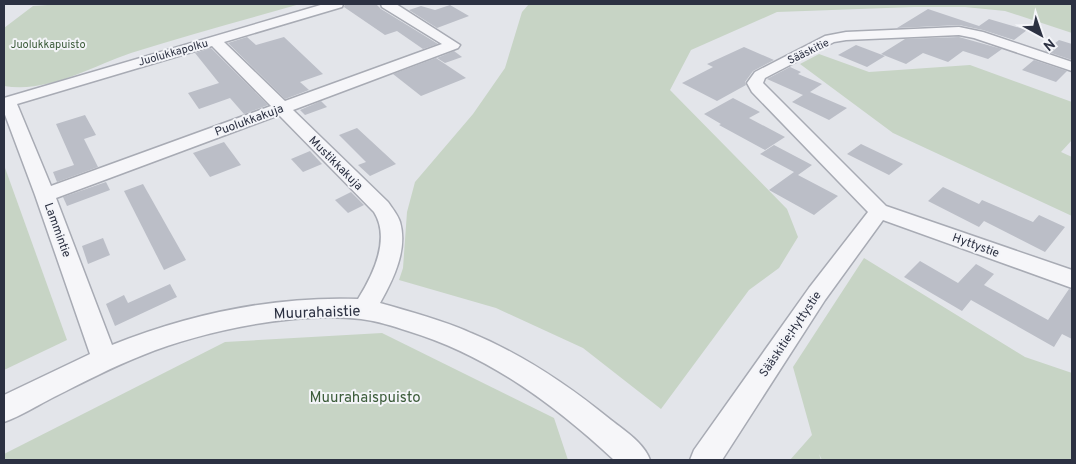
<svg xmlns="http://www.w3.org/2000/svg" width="1076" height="464" font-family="Overpass,sans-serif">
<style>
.green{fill:#c7d4c5}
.building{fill:#bbbec7}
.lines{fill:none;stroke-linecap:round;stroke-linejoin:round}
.minor-casing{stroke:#a8abb4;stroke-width:3}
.minor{fill:#f6f6f9;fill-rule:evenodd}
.labels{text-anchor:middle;stroke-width:4;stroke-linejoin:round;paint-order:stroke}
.far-park-label{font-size:11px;fill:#3c5c3a;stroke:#f3f4f8}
.far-street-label{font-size:11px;fill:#2c3142;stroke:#f3f4f8}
.street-label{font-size:12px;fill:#2c3142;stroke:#f3f4f8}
.near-street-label{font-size:15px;fill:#2c3142;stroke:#f3f4f8}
.near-park-label{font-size:15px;fill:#3c5c3a;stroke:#f3f4f8}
</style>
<rect width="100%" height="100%" fill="#e3e5ea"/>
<g class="green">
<path d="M62 4H300C244 20 187 35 131 53 90 67 49 93 4 86V28L33 6Z"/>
<polygon points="529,4 1072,4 1072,33 1005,11 965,7 914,7 777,12 691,50 670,90 787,209 798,237 779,268 749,290 661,409 583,348 496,308 399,280 403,268 407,212 415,182 473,114 505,68 522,12"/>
<polygon points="819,54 869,72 970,65 1072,102 1072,140 1061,152 1072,157 1072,216 893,133 800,64"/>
<polygon points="4,165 67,340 4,370"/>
<polygon points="864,258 1025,357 1072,373 1072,460 822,460 819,454 821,460 790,460 812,435 793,367"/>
<polygon points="382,333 554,418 568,460 4,460 4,454 225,342"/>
</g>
<g class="building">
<polygon points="345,4 376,4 381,9 438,44 423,49 397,31 385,35 344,7"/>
<polygon points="450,5 469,16 437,28 409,10 421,6 435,10"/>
<polygon points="928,9 979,26 989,19 1027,30 1014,40 983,30 959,25 897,28"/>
<polygon points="247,37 256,45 284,37 323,74 300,82 309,90 285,99 228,43"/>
<polygon points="959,37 1002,49 988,59 963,51 948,62 923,53 906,64 881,54 905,39"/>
<polygon points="1059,40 1072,44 1072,60 1045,51"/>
<polygon points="856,45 885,56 867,67 838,55"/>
<polygon points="744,47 774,60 753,71 745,82 746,85 717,101 682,83 713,67 707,64"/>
<polygon points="211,48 268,105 244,114 230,98 199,109 188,93 219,83 195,53"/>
<polygon points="454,51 462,57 445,63 437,58"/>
<polygon points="436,58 466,78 421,96 393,74"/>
<polygon points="1034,60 1067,71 1056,82 1022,70"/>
<polygon points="790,67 801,72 798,74 822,84 810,92 847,108 829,120 792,102 803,95 767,79"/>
<polygon points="733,98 760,112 749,118 785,137 765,150 719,125 721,124 704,114"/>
<polygon points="321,101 327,107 305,115 300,110"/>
<polygon points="85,115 96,135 84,139 98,167 57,182 53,172 74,165 56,124"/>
<polygon points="357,128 396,164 370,176 358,165 366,162 339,135"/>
<polygon points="224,142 241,165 210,177 193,153"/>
<polygon points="861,144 903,164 889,175 847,154"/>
<polygon points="774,145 812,165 798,175 838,196 814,215 769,190 794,172 760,154"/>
<polygon points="310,151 322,164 303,172 291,159"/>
<polygon points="106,182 110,190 67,206 63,197"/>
<polygon points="143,184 186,260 164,270 124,191"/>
<polygon points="943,187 979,204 982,200 1033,222 1039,215 1065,227 1045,252 984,221 979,227 928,201"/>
<polygon points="351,192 364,205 348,213 335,200"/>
<polygon points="103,238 110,255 88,264 82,246"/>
<polygon points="920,261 958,283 976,264 994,274 984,285 1048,320 1069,289 1072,290 1072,339 1062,334 1054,347 971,300 962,311 904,277"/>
<polygon points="170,284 177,297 115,326 106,304 124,295 128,303"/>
</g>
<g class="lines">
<g class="minor-casing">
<g id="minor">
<path d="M324 4H343L342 7 224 42 285 101 442 44 382 7 381 4H396L460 45 458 48 293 110 388 202C392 208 398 215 400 222 408 250 393 280 380 303 411 312 442 320 471 333 522 354 568 385 611 420 625 431 644 443 650 460H614C554 404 487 355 408 331 393 326 377 321 361 319 297 311 202 331 143 355 112 367 84 382 54 397 38 405 21 416 4 422V395L90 354 35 195 4 112V98ZM212 46 271 106 51 186 17 104ZM279 115 374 212C391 239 373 275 358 299 274 296 190 314 112 345L56 198Z"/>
<polygon points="959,27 983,32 1072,62 1072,71 974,38 959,35 846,40 834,42 765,78 763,83 886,206 1072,270 1072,288 883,220 825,300 722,460 690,460 694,450 809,288 868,212 752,92 747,83 755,72 825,36 846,32"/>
</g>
</g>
<use href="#minor" class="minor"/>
</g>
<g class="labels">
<g class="far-park-label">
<text x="48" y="48">Juolukkapuisto</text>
</g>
<g class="far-street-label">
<text transform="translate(808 51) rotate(-26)" y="4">Sääskitie</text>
<text transform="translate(173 52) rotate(-16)" y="4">Juolukkapolku</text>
</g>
<g class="street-label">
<text transform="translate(249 120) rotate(-20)" y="4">Puolukkakuja</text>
<text transform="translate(336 163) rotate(45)" y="4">Mustikkakuja</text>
<text transform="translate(58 230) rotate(70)" y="4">Lammintie</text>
<text transform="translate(976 245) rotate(20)" y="4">Hyttystie</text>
<text transform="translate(790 334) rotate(-56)" y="4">Sääskitie;Hyttystie</text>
</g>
<g class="near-street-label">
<text transform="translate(317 312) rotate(-2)" y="5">Muurahaistie</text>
</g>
<g class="near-park-label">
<text x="365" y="402">Muurahaispuisto</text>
</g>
</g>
<rect width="1076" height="464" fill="none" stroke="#2c3142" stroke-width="10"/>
<g transform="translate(1041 35) rotate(140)" stroke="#f3f4f8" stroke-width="4" paint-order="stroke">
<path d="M0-4L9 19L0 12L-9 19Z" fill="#2c3142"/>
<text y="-8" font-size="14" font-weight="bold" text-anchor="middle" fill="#2c3142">N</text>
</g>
</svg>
